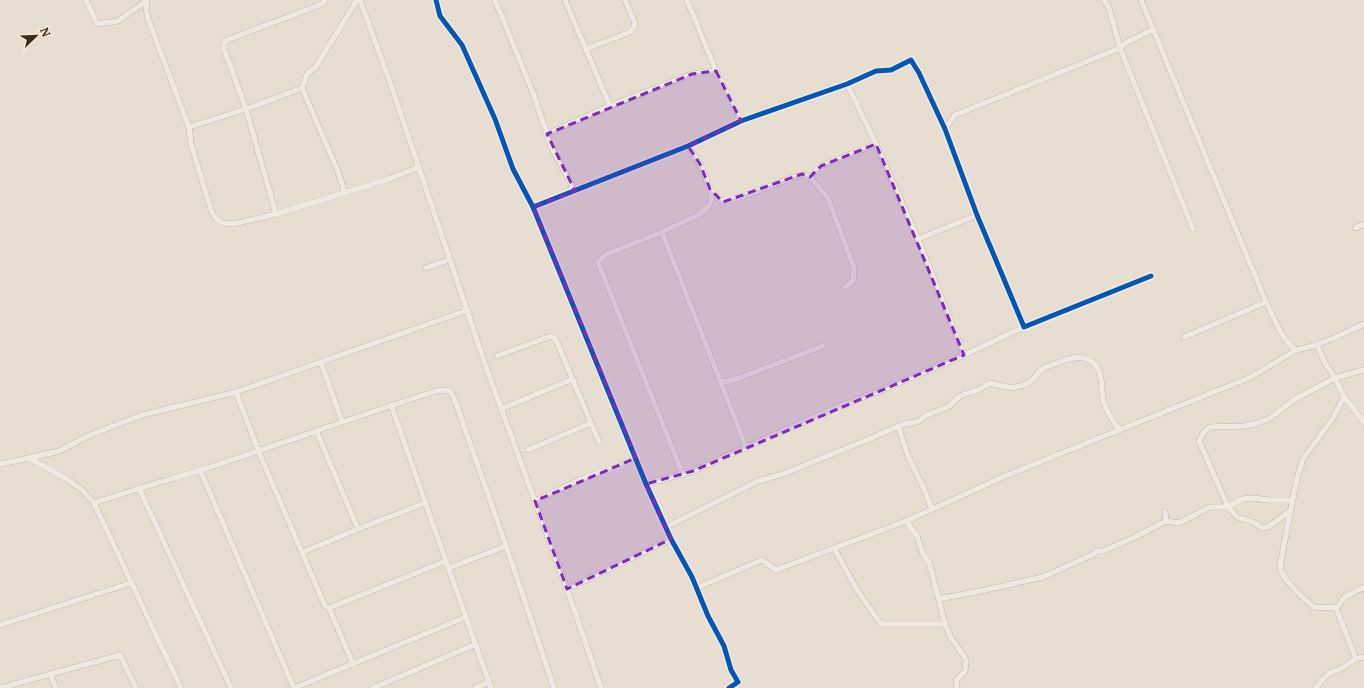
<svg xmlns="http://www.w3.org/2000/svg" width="1364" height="688" font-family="Merriweather,serif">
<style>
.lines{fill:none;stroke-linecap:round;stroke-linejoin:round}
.street-casing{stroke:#ada298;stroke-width:6}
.street{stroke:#efe9e2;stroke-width:5.5}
.cycleway-casing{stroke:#f7ead7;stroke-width:8}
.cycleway{stroke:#0057b8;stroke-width:5}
.marked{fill:#7b2cbf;fill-opacity:0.2;stroke:#7b2cbf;stroke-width:3;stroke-dasharray:8 5;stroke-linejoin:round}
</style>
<rect width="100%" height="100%" fill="#e7ddd0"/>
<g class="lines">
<g class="street-casing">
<g id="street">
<polyline points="86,0 97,24 118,21 146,1"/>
<polyline points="147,0 146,8 148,19 189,127 191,144 212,213 217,219 222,223 233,224 276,214 389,179 419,167"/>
<polyline points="360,0 390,82 485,364 567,589 601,688"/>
<polyline points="436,0 440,16 462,45 495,119 513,169 533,207 646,484 671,539 692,577 708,616 724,646 731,670 738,682 729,688"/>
<polyline points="495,0 533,93 547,134"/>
<polyline points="565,0 610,106"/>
<polyline points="687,0 716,71 741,121"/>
<polyline points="1104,0 1109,8 1120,48 1193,229"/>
<path d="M1141 0 1266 302C1275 319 1281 339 1296 350 1320 346 1342 334 1364 324"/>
<polyline points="586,49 630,32 634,28 635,23 625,0"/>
<polyline points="847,84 876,144 918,239 964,355"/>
<polyline points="189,127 246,109 302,88"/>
<polyline points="945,129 955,115 1120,48 1127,42 1154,29"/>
<polyline points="810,177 821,166 876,144"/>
<polyline points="711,190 723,202 752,193 802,174 810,177 828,198 854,268 853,281 845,287"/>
<polyline points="575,191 552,148 547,134 610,106 692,74 716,71"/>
<polyline points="345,193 337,169 302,88 307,74 315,68 357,0"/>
<polyline points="533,207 688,146 741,121 847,84 876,71 891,70 911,60 919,73 945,129 977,215 1024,327 1151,276"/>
<polyline points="276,214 246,109 224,49 224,44 227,40 322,4 325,0"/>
<polyline points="1355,228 1364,224"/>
<polyline points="662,232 746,447"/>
<polyline points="918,239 977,215"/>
<polyline points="426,268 449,260"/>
<polyline points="1184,337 1266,302"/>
<polyline points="1317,345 1324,361 1335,378 1344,397 1364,422"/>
<polyline points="497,356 551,336 556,340 599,442"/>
<polyline points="321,363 342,421"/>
<polyline points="720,381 726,382 739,378 823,346"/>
<polyline points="236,392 258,450 325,606 329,608 446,561 391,405"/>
<polyline points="1344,397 1333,418 1303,459 1297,478 1280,565 1281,571 1287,581 1300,595 1314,607 1336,608 1356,659"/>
<polyline points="501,409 573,379"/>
<polyline points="898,426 908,456 924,489 932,509"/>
<polyline points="316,430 358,529"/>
<polyline points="528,450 591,423"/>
<polyline points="29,458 59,451 90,435 142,415 236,392 468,310"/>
<polyline points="0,464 29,458 65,478 81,489 94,503 181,688"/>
<polyline points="200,470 294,688"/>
<polyline points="683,475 598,262 605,255 662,232 698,215 708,207 712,200 710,189 700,164 688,146"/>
<polyline points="646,484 693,471 830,410 882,390 964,355 1024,327"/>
<polyline points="139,488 231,688"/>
<polyline points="535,501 586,477 619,467 636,458"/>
<path d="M94 503C130 491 165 481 201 470 280 444 358 416 436 391 450 388 451 391 456 403L512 563 554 688"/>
<polyline points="1290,511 1268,527 1262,528 1253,522 1237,517 1228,507 1199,441 1204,432 1210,427 1244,426 1258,423 1270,418 1295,399 1335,378 1364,370"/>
<polyline points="1165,512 1166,521"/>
<polyline points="906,521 917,536 923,554 929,562 945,624 951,638 964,656 966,661 965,671 956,681 957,688"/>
<path d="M666 527 758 481 783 474 869 439 901 425 919 421 925 416 950 406C958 394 966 394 978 390 982 388 986 385 990 383 1004 387 1015 390 1028 383 1034 381 1036 374 1041 370 1043 368 1049 366 1052 365 1066 359 1085 351 1097 367 1104 378 1100 391 1104 402 1107 412 1113 421 1119 429"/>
<polyline points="834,548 857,590 881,624 945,624"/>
<polyline points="303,552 358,529 425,503"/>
<polyline points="446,561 491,688"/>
<polyline points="449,568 506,546"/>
<polyline points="696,588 762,560 776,570 906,521 1005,476 1251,377 1296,350"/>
<polyline points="567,589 671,539"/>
<polyline points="939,599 985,590 1043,577 1094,554 1096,551 1103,551 1133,538 1166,521 1179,523 1210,507 1228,507 1242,499 1254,498 1268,500 1292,500"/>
<polyline points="329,608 353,664"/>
<polyline points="1336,608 1345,597 1364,587"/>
<polyline points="0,625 131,583"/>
<polyline points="50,674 56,688"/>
<polyline points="0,688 120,655 136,688"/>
<polyline points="294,688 466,617"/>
<polyline points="373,688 476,644"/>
<polyline points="475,688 489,682"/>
<polyline points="1316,688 1323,679 1330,673 1340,669 1356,659 1364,657"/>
</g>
</g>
<use href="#street" class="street"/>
<g class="cycleway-casing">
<g id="cycleway">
<polyline points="436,0 440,16 462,45 495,119 513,169 533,207 646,484 671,539 692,577 708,616 724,646 731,670 738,682 729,688"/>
<polyline points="533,207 688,146 741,121 847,84 876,71 891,70 911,60 919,73 945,129 977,215 1024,327 1151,276"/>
</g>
</g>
<use href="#cycleway" class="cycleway"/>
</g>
<path class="marked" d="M716 71 741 121 688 146 700 164 710 189 723 202 802 174 810 177 821 166 876 144 964 355 693 471 646 484 671 539 567 589 535 501 636 458 533 207 575 191 547 134 692 74Z"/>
<g transform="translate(36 36) rotate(67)" stroke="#f7ead7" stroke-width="3" paint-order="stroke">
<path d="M0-3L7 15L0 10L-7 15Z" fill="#3d2a1f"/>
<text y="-6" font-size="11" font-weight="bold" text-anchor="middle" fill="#3d2a1f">N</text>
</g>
</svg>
